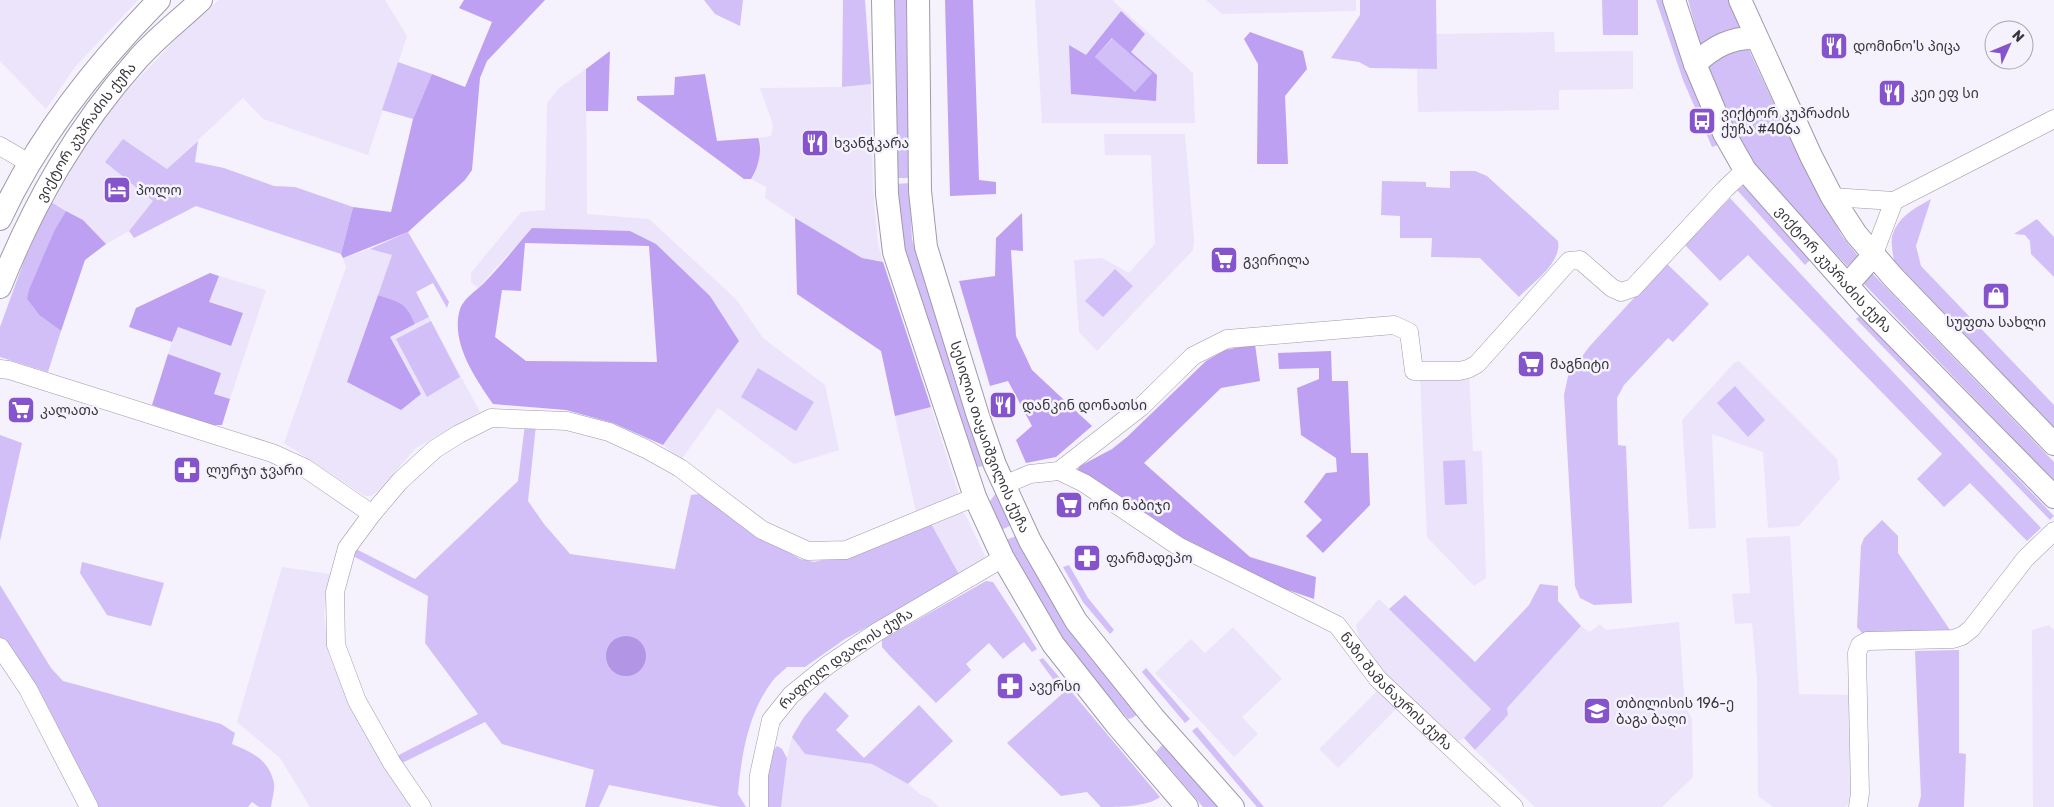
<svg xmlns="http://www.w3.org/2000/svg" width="2054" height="807" font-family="Rubik,'Noto Sans Georgian',sans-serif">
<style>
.built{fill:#ebe4fb}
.green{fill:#d2bff7}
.forest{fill:#bda0f2;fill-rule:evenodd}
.water{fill:#b295e5}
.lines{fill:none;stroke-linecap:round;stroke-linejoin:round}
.minor-casing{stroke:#9f9aa9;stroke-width:19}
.major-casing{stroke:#9f9aa9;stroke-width:24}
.minor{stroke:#fff;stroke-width:18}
.major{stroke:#fff;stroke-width:22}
.labels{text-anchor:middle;stroke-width:5;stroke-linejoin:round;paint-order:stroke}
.poi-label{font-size:14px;fill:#39373d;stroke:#f5f2fe;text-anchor:start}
.street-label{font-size:14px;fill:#39373d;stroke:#f5f2fe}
</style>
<rect width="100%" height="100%" fill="#f5f2fe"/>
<g class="built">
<polygon points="0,0 138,0 75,67 46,109 0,61"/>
<polygon points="219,0 385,0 407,36 368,155 263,119 243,98 167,169 123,139 154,202 129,231 106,244 83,220 51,202 70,168 113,105 180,35"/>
<polygon points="1035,0 1112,0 1193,73 1195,123 1042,123"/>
<polygon points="1206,0 1356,0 1356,11 1222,14"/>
<polygon points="1554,32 1555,52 1633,51 1633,89 1559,90 1559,110 1418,112 1417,69 1437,69 1436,34"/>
<polygon points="586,69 587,214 649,219 736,299 763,338 825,385 839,450 794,464 718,408 681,460 663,445 739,341 656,244 532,228 478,288 471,282 471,273 521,212 545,210 547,103 559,88"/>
<polygon points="871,84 873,188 878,244 883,262 862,258 795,218 765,198 766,187 751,179 755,173 761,144 758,138 771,136 773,125 760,88 842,87"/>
<polygon points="1104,134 1185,134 1194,240 1193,250 1097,351 1079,332 1074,260 1102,258 1129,273 1155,244 1151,155 1105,155"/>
<polygon points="370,249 392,255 347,382 401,410 420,394 390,337 429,317 480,412 416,448 378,491 371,496 365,496 284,443 346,267 343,258"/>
<polygon points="219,276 266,290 230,399 214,394 221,373 168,354 178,327 231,346 209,302"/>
<polygon points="1739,361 1837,459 1840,479 1799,526 1768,528 1763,452 1712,434 1716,528 1689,529 1682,420 1734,363"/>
<polygon points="1469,375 1473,451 1482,451 1486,578 1474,586 1427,537 1420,377"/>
<polygon points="931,407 960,498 917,517 895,416"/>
<polygon points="959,511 965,514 985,556 980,563 960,576 930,522"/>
<polygon points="1790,536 1799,694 1853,695 1854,798 1845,807 1773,807 1758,796 1757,679 1752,623 1735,624 1732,594 1750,593 1746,538"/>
<polygon points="282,567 330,574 324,613 329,656 354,713 413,807 310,807 280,758 237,722"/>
<polygon points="1379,599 1491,709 1464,738 1458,741 1363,652 1356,625"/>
<polygon points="1679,622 1685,706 1692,719 1693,777 1662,807 1535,807 1475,750 1508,715 1506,708 1581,626 1590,632 1600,624 1606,630"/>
<polygon points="2049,625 2054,630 2054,807 2033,807 2032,630"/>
<polygon points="1233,627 1282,679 1242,717 1258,734 1234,757 1155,673 1191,639 1205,653"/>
<polygon points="1378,690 1397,708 1338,768 1319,749"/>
<polygon points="792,737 805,754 872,764 908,784 921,795 929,798 939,807 781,807 787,758"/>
</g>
<g class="green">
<polygon points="704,0 743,0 740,26 715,14"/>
<polygon points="843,0 865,0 871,84 842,87"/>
<polygon points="893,0 906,0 909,178 896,178"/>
<polygon points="1360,0 1436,0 1437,69 1370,68 1359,62 1331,58 1360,15"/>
<polygon points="1602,0 1638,0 1638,35 1603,35"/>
<polygon points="1656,0 1663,0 1669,24 1718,145 1712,147 1683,80"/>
<polygon points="1688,0 1730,0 1743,29 1701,47"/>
<polygon points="1113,38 1152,73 1135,92 1095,57"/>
<polygon points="1748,48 1797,153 1842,236 1858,256 1847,266 1754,165 1730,129 1707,67 1727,52"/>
<polygon points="398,62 432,74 413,119 382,110"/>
<polygon points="123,139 167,169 198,141 195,162 224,168 274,186 295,187 353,207 341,254 196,206 134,238 129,231 153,201 105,162"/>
<path d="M1450 171H1475L1487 176 1558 241C1562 263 1533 282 1519 297L1480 258 1431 257 1432 238H1400V216L1381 215 1382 181 1426 182V187L1450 188Z"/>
<polygon points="909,183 912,239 984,466 978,467 976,466 901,250 896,184"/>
<polygon points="1743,186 1810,260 1805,265 1737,190"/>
<polygon points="1730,198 1837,313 2041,528 2027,541 1970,483 1944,507 1917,479 1942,454 1748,255 1720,281 1685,245"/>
<path d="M1931 199 1916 246 1921 266 2054 405V428L1894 261C1893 254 1891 244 1892 237 1897 217 1915 208 1931 199Z"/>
<polygon points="51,202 66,211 53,233 27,299 39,315 61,331 48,372 0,357 0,327 24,261"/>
<polygon points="2037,219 2054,237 2054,277 2031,254 2030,241 2025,235 2014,234"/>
<path d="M408 232 449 302 447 308 433 283 416 292 429 317 415 324C406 302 400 302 378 295L392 255 370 249Z"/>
<polygon points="1666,263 1709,304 1673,342 1668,338 1624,385 1617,398 1618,445 1626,446 1632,603 1594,605 1580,598 1575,586 1564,395 1568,376 1589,347"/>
<polygon points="1115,269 1133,286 1103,317 1085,301"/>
<polygon points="1872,273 2054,462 2054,481 1862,282"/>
<polygon points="1861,315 2054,516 2050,520 1856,319"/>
<polygon points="431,321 460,377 427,397 396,339"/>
<polygon points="758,368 814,402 796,431 741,397"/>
<polygon points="1735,386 1765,420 1748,437 1717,403"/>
<path d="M525 424 536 425 528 501 544 524 570 554 675 569 691 495 699 494 762 537 800 559 814 562 863 551 930 522 960 576 845 639 805 667H787C782 672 775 677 771 683 748 714 741 757 738 794L746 807H720L609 785 599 807H585L594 770 502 744 485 722 400 764 395 757 478 714 425 643 428 596 353 556 356 549 415 579 518 481Z"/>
<polygon points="0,435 22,443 0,541"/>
<polygon points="1465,460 1467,504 1445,505 1443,461"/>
<polygon points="996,493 1012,525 1001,530 990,501"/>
<polygon points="1882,520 1898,536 1898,553 1950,630 1944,636 1868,636 1862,633 1857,627 1861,546 1864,538"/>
<polygon points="1016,536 1138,714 1132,718 1128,719 1073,653 1054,626 1006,540"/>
<polygon points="82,562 164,583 151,626 107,615 80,573"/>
<polygon points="1069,565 1088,598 1114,630 1110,634 1083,602 1063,567"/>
<polygon points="986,581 993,582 1037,649 1032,652 1024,642 1003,659 989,643 966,664 971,670 936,703 889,655 882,647 882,640"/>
<polygon points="1540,584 1558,586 1558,601 1581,626 1507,708 1508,715 1475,750 1464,738 1491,709 1389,609 1405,595 1475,662 1529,605"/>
<path d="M0 585 51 668 63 681 221 724 235 733 232 744C252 752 269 760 274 783 275 790 272 800 271 807H259L252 802 248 807H97L37 693 0 637Z"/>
<polygon points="1959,650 1959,753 1966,754 1964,807 1918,807 1921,796 1915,651"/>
<path d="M1043 658 1160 797C1147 807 1118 807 1101 807L1087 792 1061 796 1007 743 1063 693 1039 660Z"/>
<polygon points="1146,668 1190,719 1185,723 1142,672"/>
<polygon points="825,692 849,716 836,730 864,758 919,705 953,741 908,784 872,764 805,754 792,737 804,717"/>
<polygon points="1197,727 1264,807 1257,807 1192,731"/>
<polygon points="1164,743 1222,807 1203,807 1156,752"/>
<path d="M777 746 782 749 787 758 781 807H768C767 791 765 758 777 746Z"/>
</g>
<g class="forest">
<polygon points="464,0 545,0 487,61 480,78 472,170 465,180 408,232 343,258 341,254 353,207 391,212 413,119 432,74 465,87 492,22 459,8"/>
<polygon points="945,0 973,0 979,180 996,182 996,194 950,196"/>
<path d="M1121 11 1145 34 1131 52 1157 75 1156 101 1071 94 1069 45 1086 55ZM1112 38 1152 73 1135 92 1095 57Z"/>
<polygon points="1250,32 1303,51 1307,69 1285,96 1288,164 1257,164 1258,64 1244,39"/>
<polygon points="610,51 608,111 586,111 586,69"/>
<path d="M705 74 717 141 758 138C763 149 758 169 751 179H744L637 100V96L674 95 675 77Z"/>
<polygon points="66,211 83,220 106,244 85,260 61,331 39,315 27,299 29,290 54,231"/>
<polygon points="1022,213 1023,251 1011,250 1016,336 1032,370 1092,426 1056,457 1026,463 1016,440 1032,426 1008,381 990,386 959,281 995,276 996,238"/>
<polygon points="795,218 862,258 883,262 931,407 895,416 881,351 797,294"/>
<path d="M532 228 630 231 656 244 710 296 739 341 663 445 613 423 566 410 493 404C475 378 450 342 460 309 464 298 476 291 484 283 501 266 516 246 532 228ZM525 243 649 246 657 362 526 361 495 337 502 290 521 291Z"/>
<polygon points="210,273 219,276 209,302 243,313 231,346 178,327 172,342 129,327 136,308"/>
<path d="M378 295C400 302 406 302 415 324L390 337 421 394 401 410 347 382Z"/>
<polygon points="1255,344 1260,381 1221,388 1144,463 1250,557 1316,577 1314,599 1225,568 1077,471 1080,466 1112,449 1127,437 1206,361 1225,350"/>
<polygon points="1331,351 1332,381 1348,381 1351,453 1368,453 1370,505 1323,553 1306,536 1322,520 1304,502 1326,473 1337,472 1336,458 1301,435 1297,388 1319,379 1319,368 1279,369 1278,353"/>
<polygon points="168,354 221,373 214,394 230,399 222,425 213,425 152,405"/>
</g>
<circle class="water" cx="626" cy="656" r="20"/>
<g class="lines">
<g class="minor-casing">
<g id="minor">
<polyline points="0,146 29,163"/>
<polyline points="1832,197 1894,201 1873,256"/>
<polyline points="1894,201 2054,119"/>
<polyline points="0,369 9,370 272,453 305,468 372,514"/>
<polyline points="1059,471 1141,407 1193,356 1227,339 1394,325 1409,332 1414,371 1459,371 1468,369 1477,364 1569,261 1580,260 1612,288 1621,292 1633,288 1725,189 1745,170"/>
<path id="s1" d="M1004 485 1030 474 1059 471 1084 483 1178 546 1337 625 1378 679 1514 807"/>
<polyline points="0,647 28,689 89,807"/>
<polyline points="422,807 392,763 357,701 336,645 335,592 347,548 372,514 400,481 435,449 459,434 491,418 567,421 609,432 646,449 680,468 762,530 808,551 846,550 975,497"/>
<path id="s2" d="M759 807V775L771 720 791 695 828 665 877 632 1003 558"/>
<polyline points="1858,807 1860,793 1857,653 1860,645 1867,641 1953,639 1962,636 1971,629 2025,559 2054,531"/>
</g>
</g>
<g class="major-casing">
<g id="major">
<polyline points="883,0 887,194 894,252 975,497 1003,558 1053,644 1116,724 1187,807"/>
<path id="s3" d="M918 0 920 191 926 247 978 416 995 465 1030 541 1076 621 1153 717 1233 807"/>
<path id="s4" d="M1674 0 1695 64 1724 133 1745 170 1863 303 2054 497"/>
<polyline points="1740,0 1811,156 1832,197 1856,234 1893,277 2054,444"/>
<path d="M1695 64C1713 47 1731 37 1756 38"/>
<path d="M0 219C38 137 96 64 159 0"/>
<polyline points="1847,285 1873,256"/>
<path id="s5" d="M0 287C34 203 76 128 137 60 156 38 180 20 201 0"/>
</g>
</g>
<use href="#minor" class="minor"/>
<use href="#major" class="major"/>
</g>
<defs>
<g id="restaurant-square" transform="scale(1.4375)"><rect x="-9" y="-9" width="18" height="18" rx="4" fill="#8553cb" stroke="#f5f2fe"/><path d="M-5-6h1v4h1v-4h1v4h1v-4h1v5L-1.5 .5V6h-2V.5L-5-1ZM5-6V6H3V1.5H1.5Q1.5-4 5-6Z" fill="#fff"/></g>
<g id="bus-square" transform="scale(1.4375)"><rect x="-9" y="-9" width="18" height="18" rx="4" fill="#8553cb" stroke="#f5f2fe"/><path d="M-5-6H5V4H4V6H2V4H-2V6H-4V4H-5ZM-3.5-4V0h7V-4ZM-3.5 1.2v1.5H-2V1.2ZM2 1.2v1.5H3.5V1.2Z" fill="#fff"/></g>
<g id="hotel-square" transform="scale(1.4375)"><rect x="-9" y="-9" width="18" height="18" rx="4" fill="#8553cb" stroke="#f5f2fe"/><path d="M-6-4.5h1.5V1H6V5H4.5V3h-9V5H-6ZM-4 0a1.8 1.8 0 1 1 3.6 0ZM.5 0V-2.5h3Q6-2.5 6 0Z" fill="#fff"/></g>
<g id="supermarket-square" transform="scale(1.4375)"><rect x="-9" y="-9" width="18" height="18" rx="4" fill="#8553cb" stroke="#f5f2fe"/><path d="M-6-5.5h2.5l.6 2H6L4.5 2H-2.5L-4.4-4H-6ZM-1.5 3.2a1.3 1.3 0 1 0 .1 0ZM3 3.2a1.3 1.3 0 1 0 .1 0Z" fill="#fff"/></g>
<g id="shop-square" transform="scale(1.4375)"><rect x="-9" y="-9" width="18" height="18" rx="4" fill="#8553cb" stroke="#f5f2fe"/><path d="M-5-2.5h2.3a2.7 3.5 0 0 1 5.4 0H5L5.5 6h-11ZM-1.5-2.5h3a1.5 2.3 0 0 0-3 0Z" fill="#fff"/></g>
<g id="pharmacy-square" transform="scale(1.4375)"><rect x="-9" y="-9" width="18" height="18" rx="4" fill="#8553cb" stroke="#f5f2fe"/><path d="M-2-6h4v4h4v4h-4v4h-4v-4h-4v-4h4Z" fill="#fff"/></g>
<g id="school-square" transform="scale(1.4375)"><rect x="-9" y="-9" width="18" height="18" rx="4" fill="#8553cb" stroke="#f5f2fe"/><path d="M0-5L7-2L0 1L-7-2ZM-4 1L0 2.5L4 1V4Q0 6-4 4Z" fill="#fff"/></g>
</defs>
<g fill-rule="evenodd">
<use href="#restaurant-square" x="1834" y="46"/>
<use href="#restaurant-square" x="1892" y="93"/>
<use href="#bus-square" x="1702" y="121"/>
<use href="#restaurant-square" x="815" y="143"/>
<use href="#hotel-square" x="117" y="190"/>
<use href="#supermarket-square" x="1224" y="260"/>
<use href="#shop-square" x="1996" y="296"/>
<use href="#supermarket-square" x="1531" y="364"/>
<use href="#restaurant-square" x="1003" y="405"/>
<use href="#supermarket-square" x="21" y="410"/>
<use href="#pharmacy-square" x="187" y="470"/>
<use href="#supermarket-square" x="1069" y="505"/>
<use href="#pharmacy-square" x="1087" y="558"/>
<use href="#pharmacy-square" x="1010" y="686"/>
<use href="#school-square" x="1597" y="711"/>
</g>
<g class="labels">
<g class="poi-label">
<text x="1853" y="51">დომინო'ს პიცა</text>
<text x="1911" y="98">კეი ეფ სი</text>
<text x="1721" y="118">ვიქტორ კუპრაძის<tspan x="1721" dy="16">ქუჩა #406ა</tspan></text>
<text x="834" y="148">ხვანჭკარა</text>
<text x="136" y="195">პოლო</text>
<text x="1243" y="265">გვირილა</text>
<text x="1996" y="327" text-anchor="middle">სუფთა სახლი</text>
<text x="1550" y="369">მაგნიტი</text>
<text x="1022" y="410">დანკინ დონათსი</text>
<text x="40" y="415">კალათა</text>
<text x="206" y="475">ლურჯი ჯვარი</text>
<text x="1088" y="510">ორი ნაბიჯი</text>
<text x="1106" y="563">ფარმადეპო</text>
<text x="1029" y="691">ავერსი</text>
<text x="1616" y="708">თბილისის 196-ე<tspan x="1616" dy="16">ბაგა ბაღი</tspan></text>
</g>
<g class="street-label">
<text dy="5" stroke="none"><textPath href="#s5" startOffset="178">ვიქტორ კუპრაძის ქუჩა</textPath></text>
<text dy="5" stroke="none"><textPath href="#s4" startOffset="318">ვიქტორ კუპრაძის ქუჩა</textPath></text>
<text dy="5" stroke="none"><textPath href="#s3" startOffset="448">სესილია თაყაიშვილის ქუჩა</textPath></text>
<text dy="5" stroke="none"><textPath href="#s2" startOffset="186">რაფიელ დვალის ქუჩა</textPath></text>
<text dy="5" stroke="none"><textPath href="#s1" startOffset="465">ნაზი შამანაურის ქუჩა</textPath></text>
</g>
</g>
<g transform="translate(2009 45) rotate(46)"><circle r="24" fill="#f5f2fe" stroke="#aaa7b1"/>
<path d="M0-4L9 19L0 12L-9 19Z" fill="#8553cb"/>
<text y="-8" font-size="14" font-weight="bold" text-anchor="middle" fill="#39373d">N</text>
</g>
</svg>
